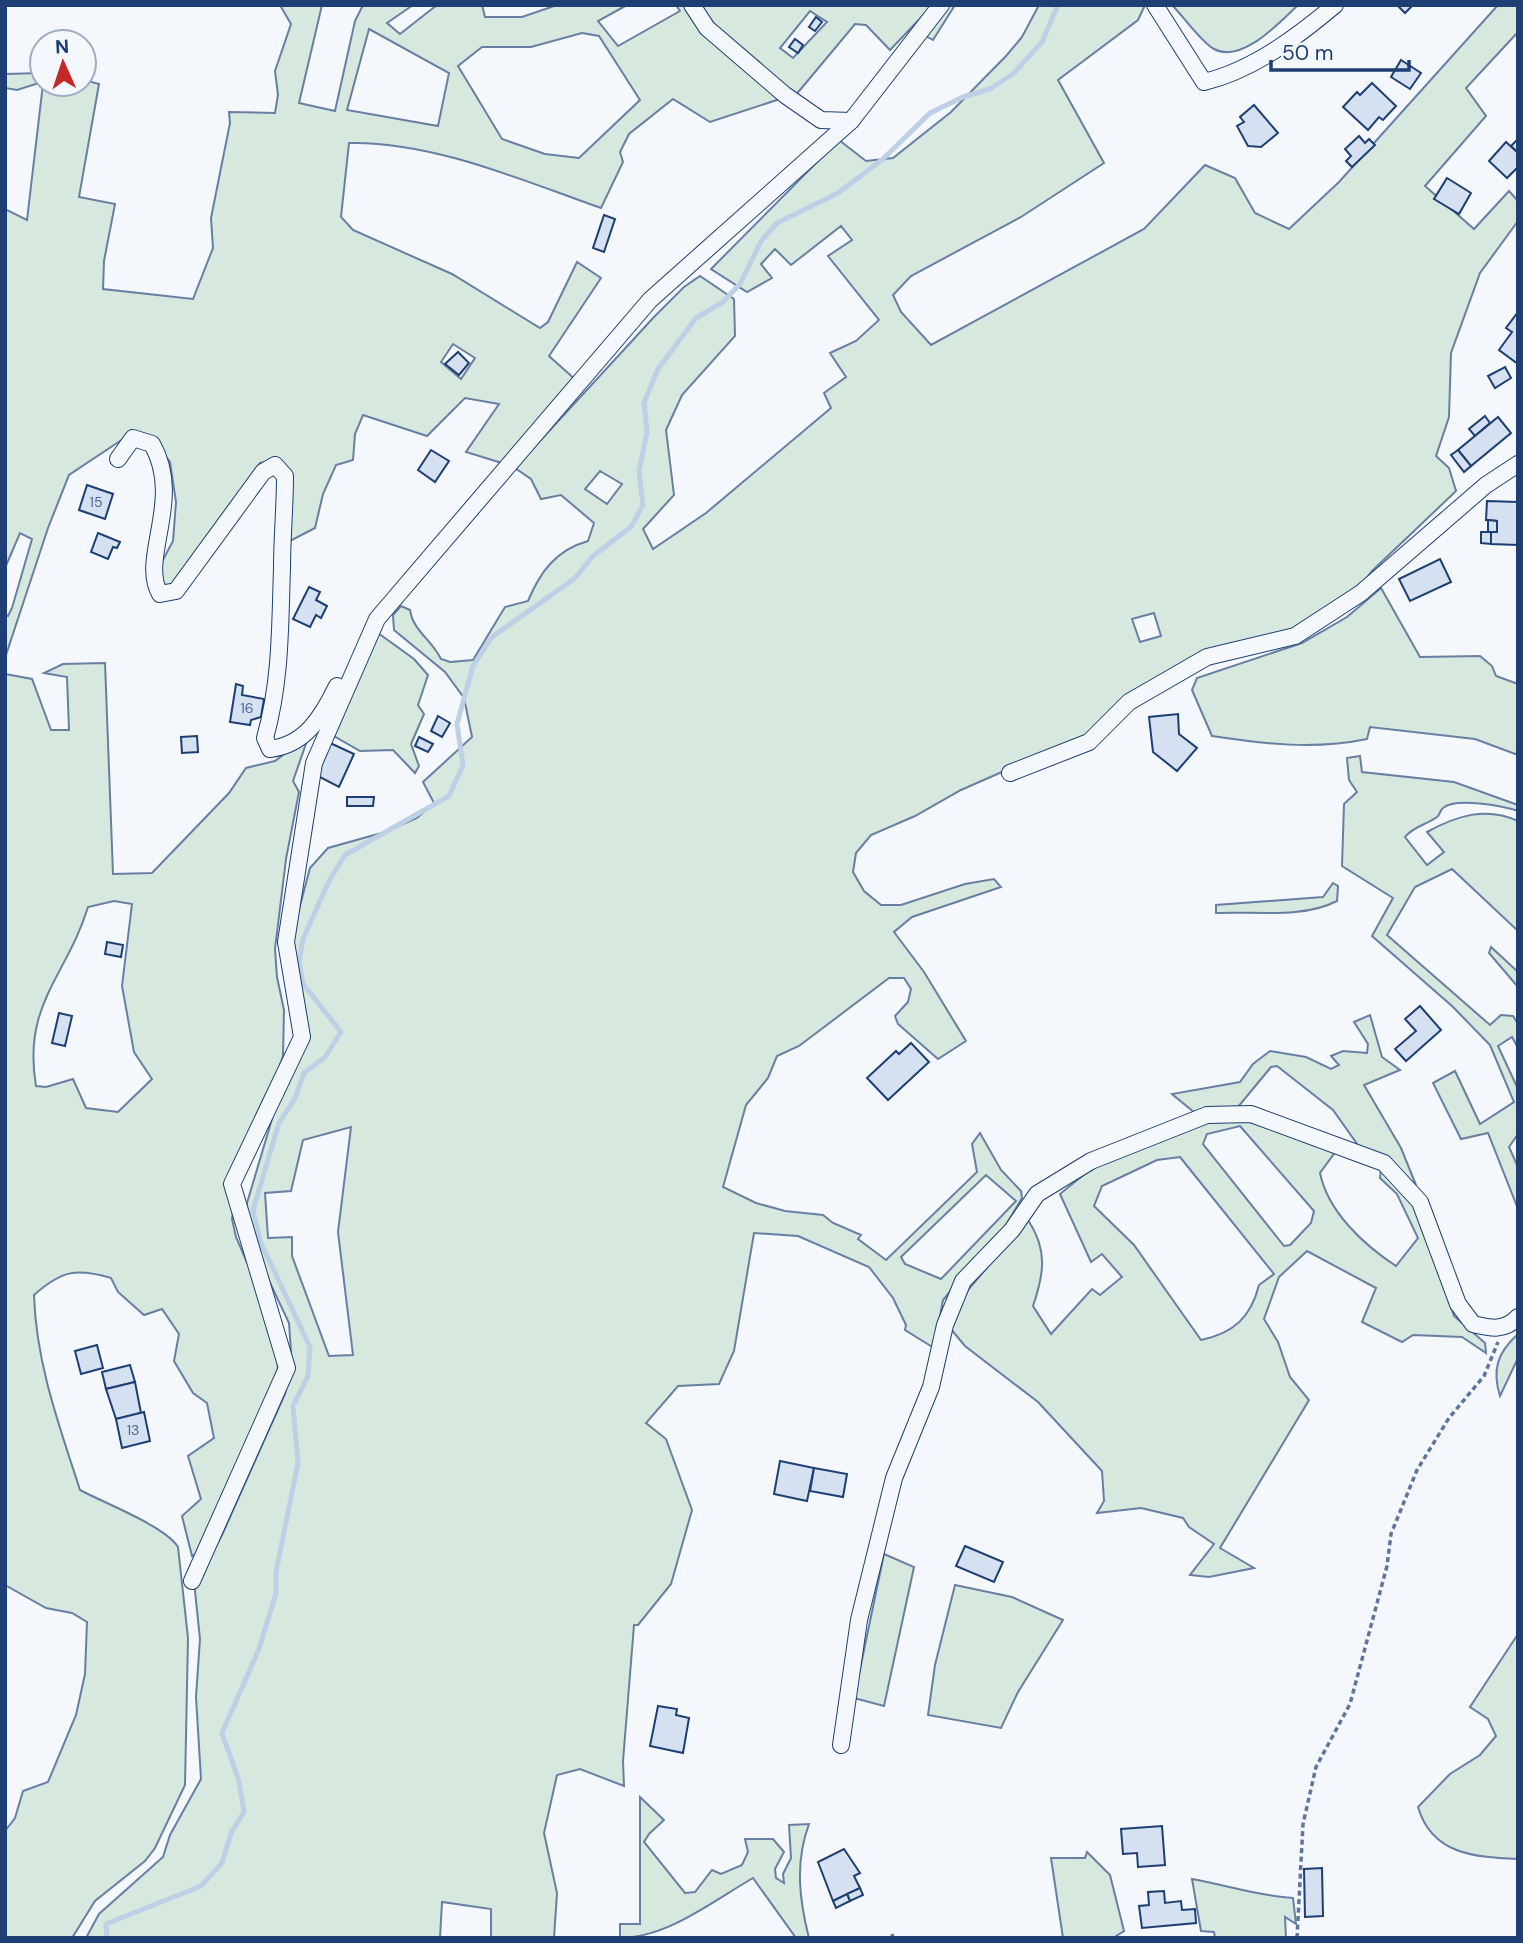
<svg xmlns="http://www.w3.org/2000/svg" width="1523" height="1943" font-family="'DM Sans',sans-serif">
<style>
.green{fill:#d7e8df;stroke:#687fa3;stroke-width:2;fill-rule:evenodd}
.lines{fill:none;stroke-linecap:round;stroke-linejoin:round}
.stream{stroke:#bed0e5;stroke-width:5}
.building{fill:#d5e0f0;stroke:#1d3f73;stroke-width:2}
.street-casing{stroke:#1d3f73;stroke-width:18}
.path{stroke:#5e769c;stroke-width:3.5;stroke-dasharray:5 3.5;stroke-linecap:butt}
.street{stroke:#f4f7fb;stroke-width:16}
.labels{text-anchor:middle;stroke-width:5;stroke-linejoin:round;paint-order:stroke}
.number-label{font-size:14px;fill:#4b6792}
</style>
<rect width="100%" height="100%" fill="#f4f7fb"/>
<g class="green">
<path d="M280 5H322L299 103 335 111 355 21 363 5H413L387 23 400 34 437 5H482L485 17H522L557 5H627L598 21 618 46 680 11 676 5H686L780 99 710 122 673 99 629 134 620 152 623 162 601 208C524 181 432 141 349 143L341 217 353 230 452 274 540 328 548 322 577 262 601 278 549 356 577 381 502 463 466 452 499 404 465 398 427 436 363 415 355 434 353 460 336 465 323 494 315 528 290 541 278 460 260 463 170 586 161 585 157 571 173 541 176 502 170 462 156 444 129 435 69 475 48 528 5 658V614L8 616 12 608 32 539 20 533 5 568V209L27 220 43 84H84V80L99 84 79 197 115 204 104 261 103 289 193 299 213 248 211 218 230 123 229 112 275 113 278 95 275 71 291 24ZM369 29 449 73 438 126 347 110ZM582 33 599 36 640 100 579 158 545 154 502 139 458 66 482 47H531ZM453 344 475 358 461 379 441 362Z"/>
<path d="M697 5H933L890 50 866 25 855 24 795 96 736 48ZM810 11 827 22 793 58 780 48Z"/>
<polygon points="947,5 955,5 933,40 924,35"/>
<path d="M1039 5H1145L1138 20 1058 80 1104 163 1021 217 911 276 893 295 901 312 931 345 1144 229 1205 165 1235 178 1255 213 1289 229 1339 182 1498 5H1518V32L1466 88 1486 116 1425 186 1474 229 1509 191 1518 201V221L1480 273 1451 353 1449 417 1436 456 1449 468 1456 491 1372 571 1351 599 1320 621 1196 665 1144 699 1118 721 961 790 915 816 871 835 856 853 853 872 864 891 881 905H901L965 884 994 879 1001 887 912 917 894 932 924 972 966 1041 938 1059 898 1024 895 1016 908 1002 911 989 904 978H889L799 1046 777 1056 768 1078 746 1105 723 1187 756 1203 785 1211 823 1215 833 1223 861 1235 858 1239 886 1260 977 1172 972 1144 980 1133 1001 1170 1021 1191 1022 1198 1006 1225 943 1300 934 1348 905 1330 906 1325 893 1298 869 1267 798 1236 754 1233 734 1351 719 1384 678 1386 646 1423 666 1439 692 1510 671 1584 638 1625H634L623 1761 624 1786 580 1769 557 1775 544 1833 557 1893 554 1938H491V1909L442 1902 440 1938H86L99 1914 163 1857 170 1835 201 1779 196 1697 200 1639 193 1572 209 1559 222 1535 285 1394 292 1366 289 1323 256 1253 248 1226 247 1203 297 1035 292 936 310 868 328 848 385 832 417 818 434 803 423 782 472 737 464 698 445 672 394 630 393 615 401 606 410 610C413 631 432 640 441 659L450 662 473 660 505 607 528 601C540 572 556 550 588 541L594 523 561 495 541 499 531 479 515 468 654 317 684 287 700 276 734 299 735 336 682 395 666 430 674 495 643 529 653 549 706 513 831 408 824 393 846 377 830 353 856 341 879 320 828 256 852 240 841 226 791 265 775 249 761 264 772 278 747 292 711 269 839 140 866 161 893 158 951 112 1006 56 1022 37ZM600 471 622 484 607 504 585 489ZM1154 613 1161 636 1140 642 1132 619ZM351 1127 338 1232 353 1355 329 1356 292 1256V1237L268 1238 265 1193 291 1191 303 1140ZM986 1175 1016 1201 941 1279 905 1264 901 1257Z"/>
<path d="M1172 5H1298C1280 22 1242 64 1214 49 1202 43 1183 16 1172 5Z"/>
<polygon points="42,73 42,82 17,90 5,88 5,74"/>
<path d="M1381 588 1420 657 1480 656 1492 666 1496 676 1518 684V755L1475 739 1370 727 1367 739C1314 750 1265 744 1212 736L1192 690 1197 678 1302 643 1347 617Z"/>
<polygon points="378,633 414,659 428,675 418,705 424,714 411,744 419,766 415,773 393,750 360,751 327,732"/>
<path d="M105 663 113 874 152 873 229 793 246 768 275 761 309 735 293 781 299 792 286 859 275 949 277 977 284 1010 283 1056 235 1199 232 1219 236 1237 277 1332 278 1380 203 1551 192 1556 182 1516 201 1499 188 1456 214 1438 207 1403 193 1393 174 1361 179 1334 162 1309 144 1315 118 1292 111 1278C77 1268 62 1270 34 1295 36 1363 59 1425 80 1490 104 1503 165 1526 178 1547L188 1638 185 1785 155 1848 145 1861 95 1901 72 1938H5V1831L15 1818 23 1791 48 1782 76 1715 85 1674 87 1622 72 1613 46 1608 5 1585V674L32 679 51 730H69L67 677 44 673 63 664ZM114 901 132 904 122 986 134 1052 152 1079 118 1112 86 1108 73 1079 46 1087 36 1086C22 1004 67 976 88 907Z"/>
<path d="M1360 756 1362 772 1454 782 1518 805V811C1503 806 1456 797 1443 808 1440 810 1440 815 1437 817 1426 825 1414 826 1405 837L1427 865 1444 852 1427 832C1456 816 1486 806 1518 821V931L1452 869 1415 887 1387 935 1490 1025 1501 1015 1513 1016 1518 1024V1048L1512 1037 1498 1046 1518 1089V1134L1509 1147 1518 1167V1209L1488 1133 1461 1139 1433 1083 1455 1071 1480 1124 1514 1102 1490 1045 1452 1006 1372 936 1393 898 1342 866 1344 804 1357 792 1349 780 1347 758Z"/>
<path d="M1333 883 1338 886 1337 901C1302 919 1254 911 1216 913V905L1323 897Z"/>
<polygon points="1491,947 1518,972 1518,987 1489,953"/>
<polygon points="1370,1015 1382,1057 1400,1070 1364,1085 1401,1148 1416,1185 1386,1159 1360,1148 1333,1110 1277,1066 1271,1067 1238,1107 1195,1113 1172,1094 1240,1082 1253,1064 1270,1051 1306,1057 1331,1069 1339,1065 1331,1056 1343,1051 1367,1053 1368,1044 1354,1022"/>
<path d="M1250 1120 1336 1151 1320 1173C1328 1212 1364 1245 1396 1266L1418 1238 1397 1194 1380 1178 1381 1169 1407 1194 1424 1226 1454 1316 1485 1343 1486 1353 1462 1337 1413 1335 1402 1342 1362 1322 1376 1288 1307 1251 1279 1277 1264 1319 1278 1342 1290 1377 1309 1400 1220 1548 1254 1568 1209 1577 1190 1575 1214 1544 1189 1527 1183 1518 1141 1508 1097 1513 1104 1501 1102 1471 1038 1402 965 1346 950 1328 967 1291 1028 1220C1048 1250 1044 1274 1033 1306L1051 1334 1092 1289 1100 1295 1122 1277 1102 1254 1091 1262 1060 1194 1097 1164 1202 1122ZM1240 1126 1314 1211 1311 1223 1290 1245 1284 1246 1203 1144 1207 1134ZM1180 1157 1274 1274 1259 1285C1251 1317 1234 1333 1201 1340L1134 1245 1094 1206 1102 1186 1157 1160Z"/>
<path d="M1518 1334V1358L1500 1396C1492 1370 1497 1353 1518 1334Z"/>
<polygon points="884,1554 914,1567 884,1706 854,1698"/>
<polygon points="955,1585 1012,1597 1063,1620 1018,1692 1001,1728 928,1715 935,1665"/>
<path d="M1518 1634V1859C1475 1857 1432 1855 1418 1807L1450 1774 1480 1755 1496 1736 1488 1719 1470 1707Z"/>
<path d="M640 1797 664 1820 649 1834 644 1842 685 1893 695 1892 712 1870 721 1874 742 1865 748 1852 745 1839H773L784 1852 775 1869 776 1878 784 1883 783 1874 791 1858 789 1825 809 1824C795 1862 799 1899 809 1938H796L753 1878C713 1901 667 1938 620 1938V1924H640Z"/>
<polygon points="1087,1852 1110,1875 1124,1931 1113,1938 1063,1938 1051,1858 1085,1858"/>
<path d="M1192 1879C1226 1885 1258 1896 1293 1898L1296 1924 1285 1917 1286 1938H1215L1214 1932 1201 1931Z"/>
</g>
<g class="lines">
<polyline class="stream" points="107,1938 106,1924 201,1886 222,1863 231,1833 244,1812 239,1781 222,1733 259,1649 276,1593 276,1572 298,1463 293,1406 308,1376 310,1347 260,1241 253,1210 279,1123 295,1098 304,1073 325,1057 341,1032 303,984 299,962 303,939 329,881 345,855 449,796 463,765 457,724 473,666 492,637 574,579 593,556 631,527 643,505 639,471 647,432 644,403 658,369 696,318 723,302 740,284 761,241 777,223 838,193 883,159 930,113 963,97 990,89 1013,74 1042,42 1058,5"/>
</g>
<g class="building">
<polygon points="1397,5 1413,5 1405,13"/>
<polygon points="816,17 822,22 815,31 809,27"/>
<polygon points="795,39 803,45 798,53 789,47"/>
<polygon points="1401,60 1421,73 1410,89 1391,77"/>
<polygon points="1372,83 1396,106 1383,120 1379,117 1368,130 1343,107 1357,92 1360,95"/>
<polygon points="1254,105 1278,133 1261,147 1248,146 1237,126 1244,122 1240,117"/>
<polygon points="1359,136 1365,143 1369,139 1375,145 1352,167 1346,161 1351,156 1345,149"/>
<polygon points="1518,139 1518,153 1511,146"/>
<polygon points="1506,142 1518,153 1518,167 1507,178 1489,161"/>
<polygon points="1447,178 1471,193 1459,214 1434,199"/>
<polygon points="604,215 615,219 604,252 593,248"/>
<polygon points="1518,312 1518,364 1499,350 1512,332 1506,328"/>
<polygon points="458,352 469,363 459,375 445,364"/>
<polygon points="1505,367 1511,378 1495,388 1488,376"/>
<polygon points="1485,416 1490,423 1475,436 1469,429"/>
<polygon points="1498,417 1511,433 1471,466 1458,450"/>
<polygon points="431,450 449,461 435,482 418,470"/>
<polygon points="1458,450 1471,466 1464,472 1451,455"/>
<polygon points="87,485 113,494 105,519 79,510"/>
<polygon points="1487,501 1518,502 1518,545 1491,544 1491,532 1497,532 1497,521 1486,520"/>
<polygon points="1488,520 1497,521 1497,532 1488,532"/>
<polygon points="1481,532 1491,532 1491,544 1481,543"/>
<polygon points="98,533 120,542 117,548 113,547 108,559 91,552"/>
<polygon points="1440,559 1451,582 1410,601 1399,579"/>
<polygon points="309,587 320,592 316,600 327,606 321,618 316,615 310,627 293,619"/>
<polygon points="236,684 243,686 242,695 264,699 261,717 251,720 250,725 230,722"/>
<polygon points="1178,714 1179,734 1197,748 1177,771 1153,752 1149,717"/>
<polygon points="438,716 450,723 442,737 431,731"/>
<polygon points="197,736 198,752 182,753 181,737"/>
<polygon points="419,737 433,744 428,752 415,746"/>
<polygon points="328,742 354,754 339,787 314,774"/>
<polygon points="347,797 374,797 373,806 347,806"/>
<polygon points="107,942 123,945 121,957 105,954"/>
<polygon points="1420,1006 1441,1030 1406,1061 1395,1049 1416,1031 1405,1019"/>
<polygon points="59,1013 72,1016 65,1046 52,1043"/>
<polygon points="911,1043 929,1062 888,1100 867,1078 896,1051 899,1054"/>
<polygon points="97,1345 103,1368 81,1374 75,1351"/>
<polygon points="130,1365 135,1382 106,1389 102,1372"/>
<polygon points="135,1382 141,1413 116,1419 106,1389"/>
<polygon points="144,1412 150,1441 122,1448 116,1419"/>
<polygon points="780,1461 814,1468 807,1501 774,1494"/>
<polygon points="814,1468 847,1474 843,1497 810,1491"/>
<polygon points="965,1546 1003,1562 994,1582 956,1566"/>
<polygon points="658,1706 677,1709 676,1715 689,1718 683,1753 650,1746"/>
<polygon points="1162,1826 1165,1865 1138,1867 1137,1853 1123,1854 1121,1829"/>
<polygon points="844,1849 860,1873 854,1876 860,1888 833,1901 818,1862"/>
<polygon points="1322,1868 1323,1916 1305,1917 1304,1869"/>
<polygon points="860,1888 863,1895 850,1901 847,1894"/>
<polygon points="1164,1891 1165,1903 1181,1901 1182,1910 1195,1909 1196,1923 1142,1928 1139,1906 1149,1905 1148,1892"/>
<polygon points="847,1894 850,1901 836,1908 833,1901"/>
</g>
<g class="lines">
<g class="street-casing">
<g id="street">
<polyline points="692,5 707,28 785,95 821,120 851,121"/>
<path d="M1155 5 1204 82C1253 70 1297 37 1335 5"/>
<path d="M118 459 133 438 152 444C184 500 139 558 160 594L176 591 263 472 275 465 285 476C285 507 282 537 282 568 280 627 281 681 265 738L270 749C305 745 322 717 337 686"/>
<polyline points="1010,773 1089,742 1129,702 1207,657 1295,636 1361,593 1486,485 1518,464"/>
<polyline points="192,1581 287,1368 232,1184 302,1037 286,942 314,763 377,619 650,300 851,121 941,5"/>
<path d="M841 1745 859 1620 894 1478 931 1387 945 1325 963 1281 1012 1230 1037 1194 1091 1161 1207 1115 1251 1114 1384 1163 1420 1202 1458 1304 1473 1324C1490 1328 1504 1332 1518 1317"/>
</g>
</g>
<g class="path">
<polyline points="892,1934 893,1938"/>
<polyline points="1297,1938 1303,1824 1316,1767 1350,1704 1387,1566 1391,1534 1417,1470 1449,1418 1484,1376 1498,1342"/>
</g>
<use href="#street" class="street"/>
</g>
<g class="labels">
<g class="number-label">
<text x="96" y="507">15</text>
<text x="247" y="713">16</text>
<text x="133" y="1435">13</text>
</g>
</g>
<rect width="1523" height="1943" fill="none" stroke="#1d3f73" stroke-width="14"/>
<g transform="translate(63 63) rotate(357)"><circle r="33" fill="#f4f7fb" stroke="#9eadc5" stroke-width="2"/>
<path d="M0-5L12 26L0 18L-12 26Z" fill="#c62828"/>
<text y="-10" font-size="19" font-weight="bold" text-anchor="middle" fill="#1d3f73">N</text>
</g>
<path d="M1271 60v10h138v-10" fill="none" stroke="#1d3f73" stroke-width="3.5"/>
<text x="1282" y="60" font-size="21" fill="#1d3f73" stroke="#f4f7fb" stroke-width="5" paint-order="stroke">50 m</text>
</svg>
